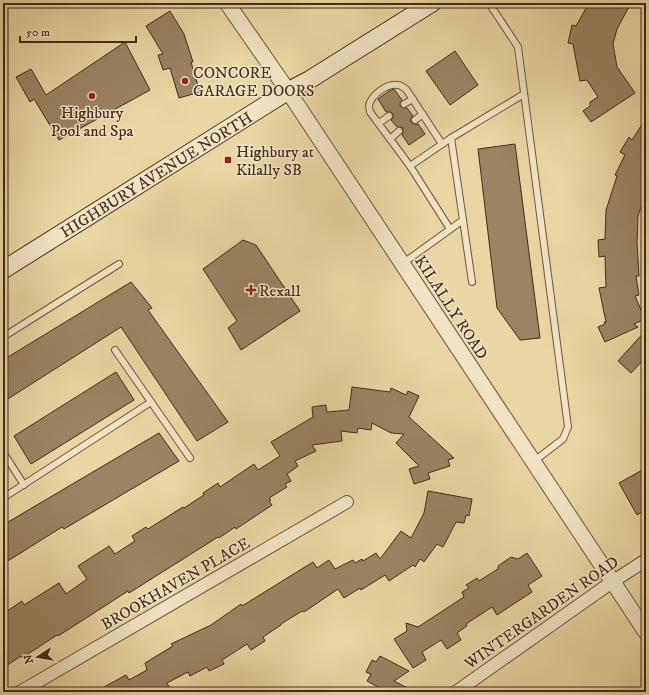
<svg xmlns="http://www.w3.org/2000/svg" width="649" height="695" font-family="'IM FELL DW Pica',serif">
<style>
.building{fill:#9b8363;stroke:#452a1c}
.lines{fill:none;stroke-linecap:round;stroke-linejoin:round}
.service-casing{stroke:#6e553e;stroke-width:8}
.minor-casing{stroke:#6e553e;stroke-width:14}
.tertiary-casing{stroke:#6e553e;stroke-width:17}
.secondary-casing{stroke:#452a1c;stroke-width:19}
.service{stroke:#f1e4c4;stroke-width:6}
.minor{stroke:#f1e4c4;stroke-width:12}
.tertiary{stroke:#f1e4c4;stroke-width:15}
.secondary{stroke:#f1e4c4;stroke-width:17}
.poi-dot{fill:#8f2418;stroke:#f1e4c4;stroke-width:1.5}
.labels{text-anchor:middle;stroke-width:3;stroke-linejoin:round;paint-order:stroke}
.poi-label{font-size:16px;fill:#452a1c;stroke:#f1e4c4;text-anchor:start}
.street-label{font-size:16px;fill:#452a1c;stroke:#f1e4c4}
</style>
<rect width="100%" height="100%" fill="#ead6a4"/>
<filter id="stains"><feTurbulence type="fractalNoise" baseFrequency=".005" numOctaves="4"/><feColorMatrix values="0 0 0 0 .2 0 0 0 0 .09 0 0 0 0 .02 0 0 0 .5 -.17"/></filter>
<radialGradient id="worn" r=".72"><stop offset=".6" stop-color="#630" stop-opacity="0"/><stop offset="1" stop-color="#630" stop-opacity=".3"/></radialGradient>
<g class="building">
<polygon points="589,3 631,3 617,29 613,44 617,67 635,93 591,122 583,111 590,106 590,102 598,97 587,80 580,81 573,44 568,43 572,25 576,26"/>
<polygon points="170,11 184,34 193,62 191,62 200,92 179,98 170,68 163,70 158,55 163,54 146,26"/>
<polygon points="125,42 150,90 59,140 34,99 30,102 16,77 31,69 46,95"/>
<polygon points="455,51 478,85 450,105 426,71"/>
<polygon points="394,89 402,100 400,104 400,106 404,108 407,108 413,116 411,119 411,122 414,124 418,124 425,134 409,145 402,135 403,132 403,128 400,127 397,127 391,120 393,118 393,114 391,112 386,112 378,99 389,91"/>
<polygon points="646,118 646,191 638,216 637,242 639,276 636,276 639,295 635,296 645,319 634,324 638,327 605,342 598,327 605,324 604,322 606,322 599,288 606,287 605,256 599,257 598,240 605,239 606,210 617,176 615,175 625,155 620,152 629,137 632,140"/>
<polygon points="515,144 540,338 520,340 497,308 478,149"/>
<polygon points="243,240 256,245 300,311 241,350 228,328 237,321 203,269"/>
<polygon points="131,282 152,308 148,310 228,422 197,441 121,327 3,402 3,360"/>
<polygon points="646,330 646,357 631,373 618,361"/>
<polygon points="116,372 134,400 31,464 14,436"/>
<polygon points="352,387 390,392 391,388 406,395 408,391 419,396 409,417 454,458 448,460 450,466 428,473 430,479 414,484 409,469 419,466 396,443 404,434 391,433 372,423 371,430 358,428 357,433 341,431 342,441 312,445 316,451 295,461 298,466 287,474 291,481 285,484 287,487 269,498 271,500 269,501 272,505 236,529 235,527 219,538 218,537 129,593 128,591 69,629 58,636 57,635 22,658 21,656 3,668 3,614 22,601 24,605 59,583 66,594 87,579 78,566 109,546 115,554 135,541 132,536 146,527 148,529 183,507 184,508 204,495 203,493 218,483 220,487 254,464 258,470 280,456 271,442 313,417 312,407 326,405 327,412 349,410"/>
<polygon points="159,433 179,461 64,529 62,527 3,564 3,525"/>
<polygon points="646,468 646,509 637,515 619,483"/>
<polygon points="428,491 472,499 469,516 466,515 464,523 456,522 443,547 437,544 424,562 420,559 415,567 413,565 389,581 385,575 361,590 360,588 344,598 338,589 304,612 302,611 281,624 281,625 263,637 265,641 251,650 247,644 222,660 224,664 209,671 207,667 190,676 188,672 167,683 172,692 95,692 126,675 129,680 147,670 145,663 173,646 171,644 211,625 241,604 242,606 313,562 317,568 329,560 335,569 353,560 355,563 362,559 363,561 376,553 380,559 401,531 411,538 424,513"/>
<polygon points="527,553 542,576 528,585 532,592 497,615 492,607 466,624 467,626 457,633 461,640 447,649 441,640 422,652 426,660 413,668 394,639 407,631 406,623 418,627 464,597 462,592 469,588 466,585 477,578 479,581 498,569 498,566 511,557 518,559"/>
<polygon points="380,656 409,671 394,681 415,692 387,692 367,681 371,674 366,672 372,660 376,662"/>
</g>
<g class="lines">
<g class="service-casing">
<g id="service">
<polyline points="489,3 518,47 568,427 563,439 533,462"/>
<polyline points="404,104 413,99"/>
<polyline points="415,120 423,114"/>
<polyline points="379,123 389,116"/>
<polyline points="390,139 399,131"/>
<path d="M410 166 370 112C370 110 369 108 369 106 371 95 387 83 398 85 401 85 404 88 406 89L442 144"/>
<polyline points="463,220 472,282"/>
<polyline points="450,229 410,166 451,138"/>
<polyline points="402,264 463,220 451,138 524,94"/>
<polyline points="3,337 119,264"/>
<polyline points="115,350 190,458"/>
<polyline points="3,452 24,485"/>
<polyline points="3,498 151,402"/>
</g>
</g>
<g class="minor-casing">
<g id="minor">
<polyline points="20,692 347,502"/>
<polyline points="456,692 612,582 646,560"/>
</g>
</g>
<g class="tertiary-casing">
<polyline id="tertiary" points="227,3 288,91 646,632"/>
</g>
<g class="secondary-casing">
<polyline id="secondary" points="3,270 288,91 309,80 432,3"/>
</g>
<use href="#service" class="service"/>
<use href="#minor" class="minor"/>
<use href="#tertiary" class="tertiary"/>
<use href="#secondary" class="secondary"/>
</g>
<g class="poi-dot">
<circle cx="185" cy="81" r="4"/>
<circle cx="92" cy="96" r="4"/>
<rect x="224" y="156" width="8" height="8" rx="2"/>
<path d="M249 284h4v4h4v4h-4v4h-4v-4h-4v-4h4z"/>
</g>
<g class="labels">
<g class="poi-label">
<text x="193" y="78">CONCORE<tspan x="193" dy="18">GARAGE DOORS</tspan></text>
<text x="92" y="118" text-anchor="middle">Highbury<tspan x="92" dy="18">Pool and Spa</tspan></text>
<text x="236" y="157">Highbury at<tspan x="236" dy="18">Kilally SB</tspan></text>
<text x="259" y="296">Rexall</text>
</g>
<g class="street-label">
<text transform="translate(156 174) rotate(-32)" y="6">HIGHBURY AVENUE NORTH</text>
<text transform="translate(452 307) rotate(57)" y="6">KILALLY ROAD</text>
<text transform="translate(175 583) rotate(-30)" y="6">BROOKHAVEN PLACE</text>
<text transform="translate(541 612) rotate(-35)" y="6">WINTERGARDEN ROAD</text>
</g>
</g>
<rect width="649" height="695" fill="none" stroke="#ead6a4" stroke-width="16"/>
<rect x="4" y="4" width="641" height="687" fill="none" stroke="#452a1c" stroke-width="2"/>
<rect x="8" y="8" width="633" height="679" fill="none" stroke="#452a1c"/>
<g transform="translate(38 657) rotate(258)" stroke="#f1e4c4" stroke-width="3" paint-order="stroke">
<path d="M0-3L7 15L0 10L-7 15Z" fill="#452a1c"/>
<text y="-6" font-size="11" font-weight="bold" text-anchor="middle" fill="#452a1c">N</text>
</g>
<path d="M20 36v6h116v-6" fill="none" stroke="#452a1c" stroke-width="2"/>
<text x="26" y="36" font-size="12" fill="#452a1c" stroke="#f1e4c4" stroke-width="3" paint-order="stroke">50 m</text>
<rect width="100%" height="100%" filter="url(#stains)"/>
<rect width="100%" height="100%" fill="url(#worn)"/>
</svg>
